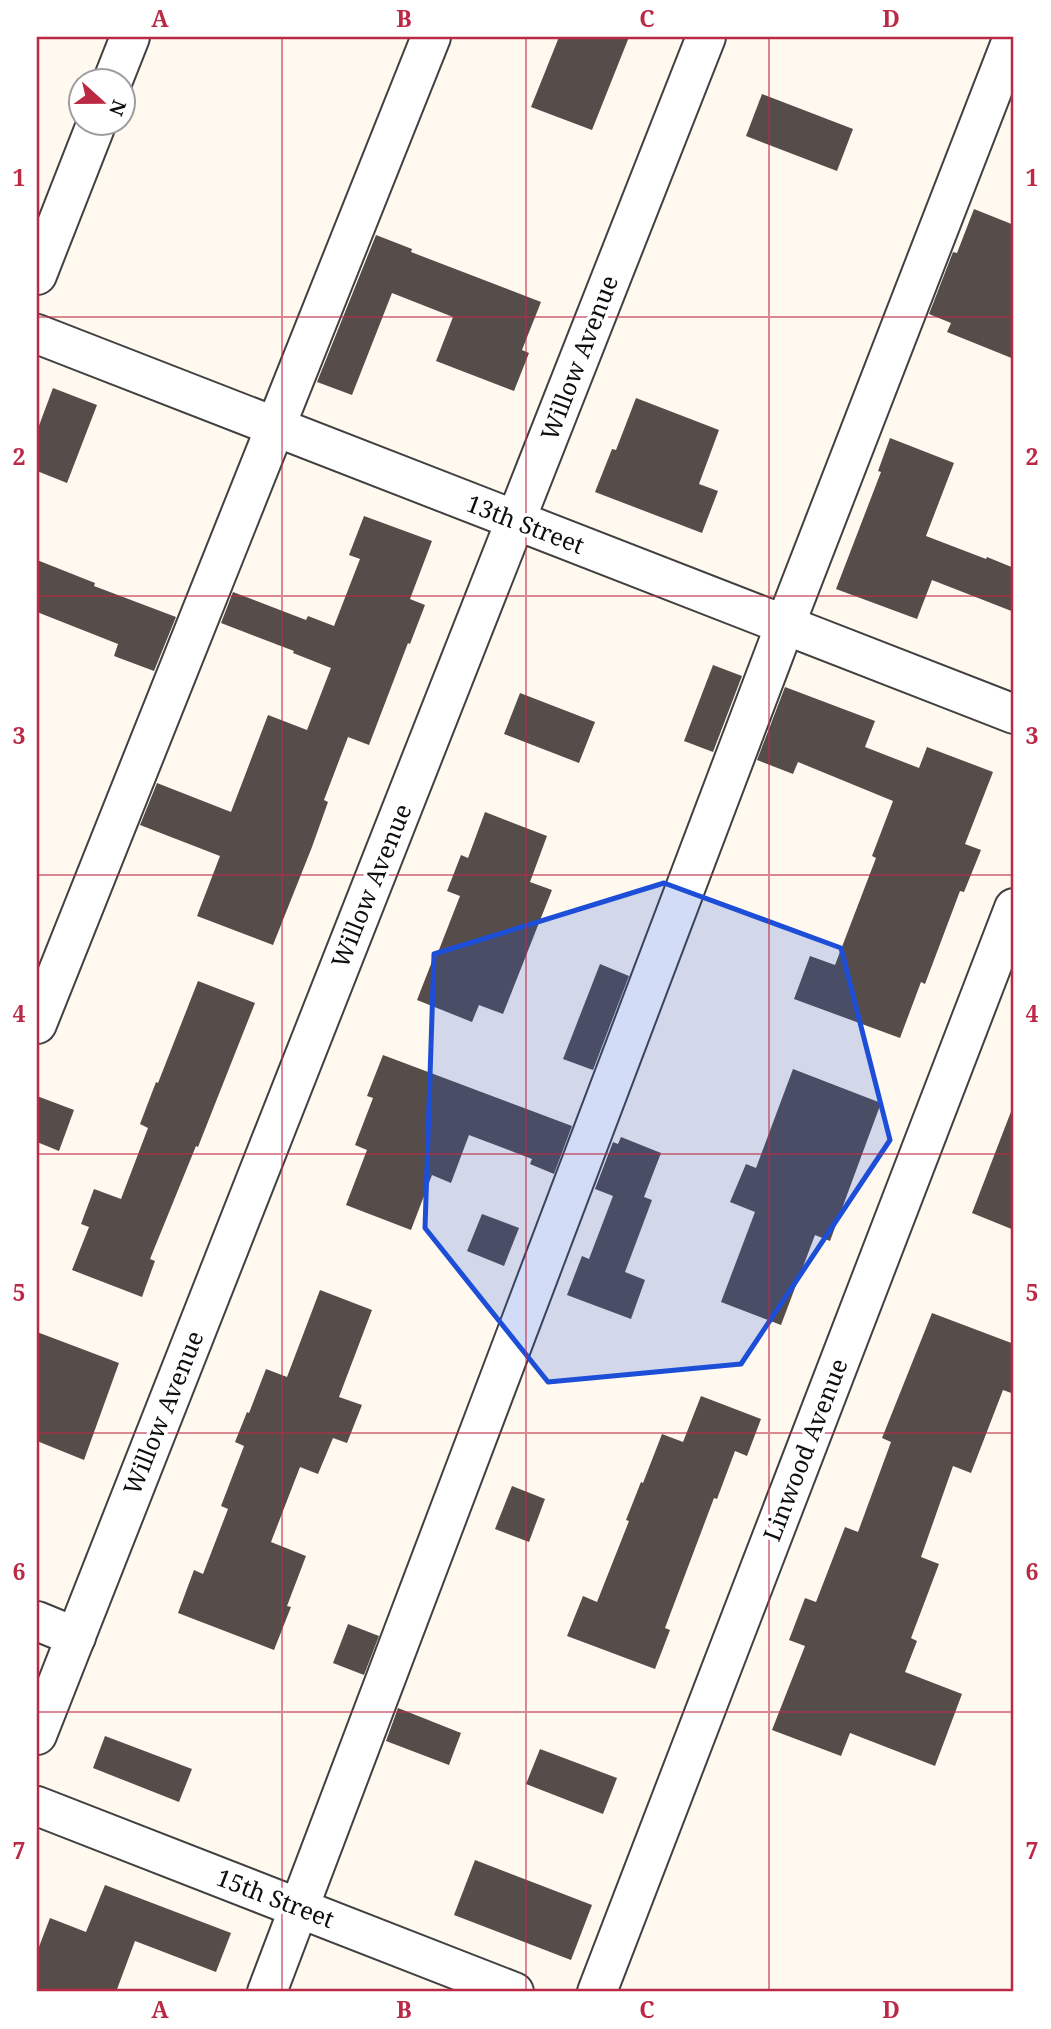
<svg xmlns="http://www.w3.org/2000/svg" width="1051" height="2029" font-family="'Noto Serif',serif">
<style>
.building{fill:#564d4a}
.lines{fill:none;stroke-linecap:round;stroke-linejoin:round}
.minor-casing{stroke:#414141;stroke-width:42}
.minor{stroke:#fff;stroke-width:38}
.marked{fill:#1d4ed8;fill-opacity:0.2;stroke:#1d4ed8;stroke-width:5;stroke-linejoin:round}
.grid{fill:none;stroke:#bb2945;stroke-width:2;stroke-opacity:0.55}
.labels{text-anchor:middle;stroke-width:7;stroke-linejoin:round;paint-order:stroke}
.street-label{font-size:24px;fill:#0e0e0e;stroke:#fff}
.neatline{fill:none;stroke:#bb2945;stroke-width:2.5}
.grid-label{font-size:23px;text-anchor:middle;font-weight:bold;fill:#bb2945}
</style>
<rect width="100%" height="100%" fill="#fff9ef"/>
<g class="building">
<polygon points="559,37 629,37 592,130 531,107"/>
<polygon points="762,94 853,129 837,171 746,136"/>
<polygon points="974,209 1014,225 1014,359 947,332 951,323 929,314 953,252 957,253"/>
<polygon points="376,235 412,249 411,252 541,302 522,350 529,353 514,391 436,361 453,317 392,293 352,395 317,382"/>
<polygon points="53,388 97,405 67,483 37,471 37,431"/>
<polygon points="636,398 719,430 699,484 718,491 702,533 595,492 612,449 616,450"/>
<polygon points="890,438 954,463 926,536 986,559 987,557 1014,568 1014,612 932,580 917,619 836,589 881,472 878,471"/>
<polygon points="364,516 432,541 410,599 425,605 410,644 408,643 369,745 348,737 324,800 328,802 312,847 273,945 197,916 220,856 140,825 157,783 231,812 268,715 307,730 331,668 293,653 294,651 221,623 233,592 306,620 308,616 334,626 360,559 349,555"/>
<polygon points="37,560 95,583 94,586 176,617 154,671 114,656 118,644 37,612"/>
<polygon points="713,665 742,676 713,752 684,741"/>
<polygon points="785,687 875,721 865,747 919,768 927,747 993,772 965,844 981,850 964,892 960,891 925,984 921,982 900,1038 794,999 810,956 835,965 876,858 872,856 893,801 798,762 793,774 757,760"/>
<polygon points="520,693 595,722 579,763 504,734"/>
<polygon points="485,812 547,836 530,882 552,890 503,1014 479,1005 472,1022 417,1000 433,959 435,960 460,896 447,891 461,855 468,858"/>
<polygon points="600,964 629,976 593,1070 563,1059"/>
<polygon points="198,981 255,1003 198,1147 196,1146 150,1259 155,1261 142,1297 72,1270 89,1227 81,1224 94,1189 121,1199 148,1128 140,1124 156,1082 158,1083"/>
<polygon points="383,1055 572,1126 554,1174 530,1164 532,1159 469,1135 451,1183 432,1175 411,1230 346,1205 367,1150 355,1145 373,1098 367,1096"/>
<polygon points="793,1069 881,1103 830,1241 815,1235 781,1325 721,1302 755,1212 730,1202 746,1164 756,1168"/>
<polygon points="37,1096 74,1110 59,1151 37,1142"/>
<polygon points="1012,1109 1014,1110 1014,1230 972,1213"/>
<polygon points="621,1137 661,1153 644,1197 652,1200 625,1272 645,1280 631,1319 567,1295 582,1256 589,1259 613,1196 595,1189 613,1142 618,1144"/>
<polygon points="482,1214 519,1228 504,1266 467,1251"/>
<polygon points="320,1290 372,1310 339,1397 362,1405 347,1443 333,1438 318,1474 300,1467 271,1542 306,1556 287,1606 291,1607 274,1650 178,1613 194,1570 203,1574 228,1509 221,1506 244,1446 235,1442 247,1412 249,1413 266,1369 287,1377"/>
<polygon points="932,1313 1014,1344 1014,1394 1003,1390 971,1473 953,1466 921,1557 939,1564 911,1638 917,1641 905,1672 962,1694 935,1766 850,1733 841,1756 772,1730 805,1646 789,1640 805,1598 816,1602 845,1527 858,1532 891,1442 882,1438"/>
<polygon points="37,1332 119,1363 84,1460 37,1441"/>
<polygon points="701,1396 761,1419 747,1456 735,1451 717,1499 714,1498 665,1628 670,1630 655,1669 567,1636 583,1596 597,1602 629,1521 626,1520 641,1482 643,1483 662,1434 683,1442"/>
<polygon points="512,1486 545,1499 529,1542 495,1529"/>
<polygon points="348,1624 379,1636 364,1675 333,1663"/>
<polygon points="398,1708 461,1733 449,1765 386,1741"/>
<polygon points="105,1736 192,1769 179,1802 93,1768"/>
<polygon points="540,1749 617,1778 603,1814 526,1784"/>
<polygon points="475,1860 592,1905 571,1960 454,1915"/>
<polygon points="105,1885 231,1933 216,1972 135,1941 116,1992 37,1992 37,1952 50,1918 86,1932"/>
</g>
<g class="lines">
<g class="minor-casing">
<g id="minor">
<polyline points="113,80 130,37"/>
<polyline points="37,275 97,122"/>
<polyline points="37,334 1014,714"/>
<polyline points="37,1024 431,37"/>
<polyline points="37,1621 76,1637"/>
<polyline points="37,1735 706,37"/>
<polyline points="37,1806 514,1992"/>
<polyline points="267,1992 785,625 1013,37"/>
<polyline points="597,1992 1014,908"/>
</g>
</g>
<use href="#minor" class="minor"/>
</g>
<path class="marked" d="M664 883 841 948 890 1140 741 1364 548 1382 425 1228 434 954Z"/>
<path class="grid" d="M282 37V1992M526 37V1992M769 37V1992M37 317H1014M37 596H1014M37 875H1014M37 1154H1014M37 1433H1014M37 1712H1014"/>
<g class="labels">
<g class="street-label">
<text transform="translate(580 358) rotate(-69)" y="8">Willow Avenue</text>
<text transform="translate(525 525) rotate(21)" y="8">13th Street</text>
<text transform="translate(372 886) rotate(-68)" y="8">Willow Avenue</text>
<text transform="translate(164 1413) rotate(-68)" y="8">Willow Avenue</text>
<text transform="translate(806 1450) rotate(-69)" y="8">Linwood Avenue</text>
<text transform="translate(275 1899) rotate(21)" y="8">15th Street</text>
</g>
</g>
<rect width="1051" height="2029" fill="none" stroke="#ffffff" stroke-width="77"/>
<g transform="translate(102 102) rotate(111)"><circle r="33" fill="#ffffff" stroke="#9f9f9f" stroke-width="2"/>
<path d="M0-5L12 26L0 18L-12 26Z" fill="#bb2945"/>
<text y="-10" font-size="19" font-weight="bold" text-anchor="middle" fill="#0e0e0e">N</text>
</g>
<rect x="38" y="38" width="974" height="1952" class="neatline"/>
<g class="grid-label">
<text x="160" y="27">A</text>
<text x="404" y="27">B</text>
<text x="647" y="27">C</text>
<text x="891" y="27">D</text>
<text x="19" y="186">1</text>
<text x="1032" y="186">1</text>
<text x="19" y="465">2</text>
<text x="1032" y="465">2</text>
<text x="19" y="744">3</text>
<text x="1032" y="744">3</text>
<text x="19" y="1022">4</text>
<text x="1032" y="1022">4</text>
<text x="19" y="1301">5</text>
<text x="1032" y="1301">5</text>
<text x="19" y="1580">6</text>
<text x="1032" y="1580">6</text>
<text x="19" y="1859">7</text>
<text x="1032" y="1859">7</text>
<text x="160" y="2018">A</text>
<text x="404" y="2018">B</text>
<text x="647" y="2018">C</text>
<text x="891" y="2018">D</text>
</g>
</svg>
